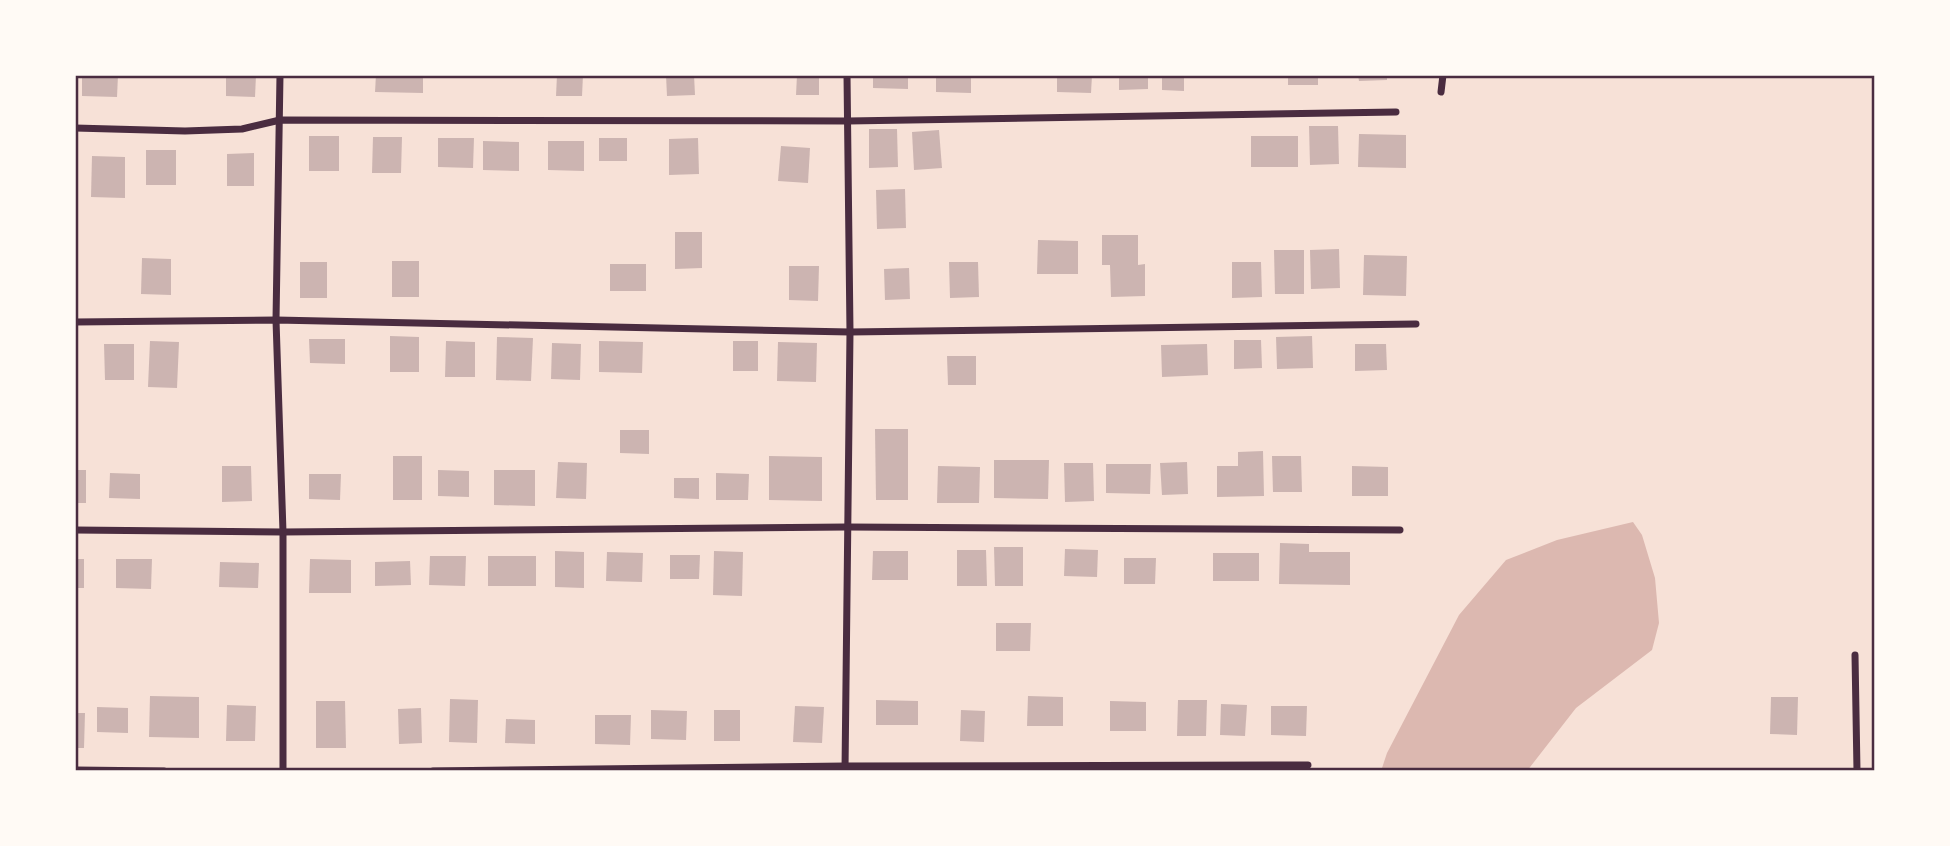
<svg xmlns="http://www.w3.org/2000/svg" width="1950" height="846" font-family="Mulish,sans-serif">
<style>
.water{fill:#dcb8b0}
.building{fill:#ccb4b1}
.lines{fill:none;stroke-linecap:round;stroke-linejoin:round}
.minor{stroke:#4a2c40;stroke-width:7}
.neatline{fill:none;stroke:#4a2c40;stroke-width:2.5}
</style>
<rect width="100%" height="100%" fill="#f7e1d7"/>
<polygon class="water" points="1633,522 1642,535 1655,578 1659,623 1652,650 1576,708 1527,771 1381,771 1387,753 1459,615 1506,560 1557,540"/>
<g class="building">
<polygon points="82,75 118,75 117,97 82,96"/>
<polygon points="226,75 256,75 255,97 226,96"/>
<polygon points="376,75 423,75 423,93 375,92"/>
<polygon points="557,75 583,75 582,96 556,96"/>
<polygon points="666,75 694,75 695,95 667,96"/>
<polygon points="797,75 819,75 819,95 796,95"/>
<polygon points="873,75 908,75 908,89 873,88"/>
<polygon points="936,75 971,75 971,93 936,92"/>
<polygon points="1057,75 1092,75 1091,93 1057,92"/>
<polygon points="1119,75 1148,75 1148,89 1119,90"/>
<polygon points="1162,75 1184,75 1184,91 1162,90"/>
<rect x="1288" y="75" width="30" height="10"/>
<polygon points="1358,75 1387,75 1387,80 1359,81"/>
<polygon points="1309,126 1338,126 1339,164 1310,165"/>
<polygon points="869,129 897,129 898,167 869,168"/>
<polygon points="939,130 942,168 914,170 912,132"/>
<polygon points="1359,134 1406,135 1406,168 1358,167"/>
<rect x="309" y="136" width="30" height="35"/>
<rect x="1251" y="136" width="47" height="31"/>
<polygon points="373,137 402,137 401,173 372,173"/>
<polygon points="438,138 474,138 473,168 438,167"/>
<rect x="599" y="138" width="28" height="23"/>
<polygon points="698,138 699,174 669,175 669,139"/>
<polygon points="483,141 519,142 519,171 483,170"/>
<polygon points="548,141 584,141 584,171 548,170"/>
<polygon points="781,146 810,148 808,183 778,181"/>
<rect x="146" y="150" width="30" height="35"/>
<polygon points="254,153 254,186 227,186 227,154"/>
<polygon points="92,156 125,157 125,198 91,197"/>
<polygon points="905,189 906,228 877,229 876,190"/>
<polygon points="675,232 702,232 702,268 675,269"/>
<polygon points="1102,235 1138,235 1138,265 1145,264 1145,296 1111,297 1110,265 1102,265"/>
<polygon points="1038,240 1078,241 1078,274 1037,274"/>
<polygon points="1339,249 1340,288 1311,289 1310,250"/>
<polygon points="1274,250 1304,250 1304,294 1275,294"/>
<polygon points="1364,255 1407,256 1406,296 1363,295"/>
<polygon points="142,258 171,259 171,295 141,294"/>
<rect x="392" y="261" width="27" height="36"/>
<rect x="300" y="262" width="27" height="36"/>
<polygon points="949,262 978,262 979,297 950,298"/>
<polygon points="1232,262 1261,262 1262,297 1232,298"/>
<rect x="610" y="264" width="36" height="27"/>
<polygon points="789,266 819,266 818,301 789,300"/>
<polygon points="909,268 910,299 885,300 884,269"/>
<polygon points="390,336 419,337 419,372 390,372"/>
<polygon points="1312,336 1313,368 1277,369 1276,337"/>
<polygon points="497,337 533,338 531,381 496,380"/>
<polygon points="309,339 345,339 345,364 310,363"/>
<polygon points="1234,340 1261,340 1262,368 1234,369"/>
<polygon points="150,341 179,342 177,388 148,387"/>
<polygon points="446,341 475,342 475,377 445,377"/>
<polygon points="599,341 643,342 642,373 599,372"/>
<rect x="733" y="341" width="25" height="30"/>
<polygon points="778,342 817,343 816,382 777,381"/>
<polygon points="552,343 581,344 580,380 551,379"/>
<polygon points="104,344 134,344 134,380 105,380"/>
<polygon points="1207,344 1208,375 1162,377 1161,345"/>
<polygon points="1355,344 1386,344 1387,370 1355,371"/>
<polygon points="947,356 976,356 976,385 948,385"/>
<polygon points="875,429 908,429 908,500 876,500"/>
<polygon points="620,430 649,430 649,454 620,453"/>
<polygon points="1263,451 1264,496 1217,497 1217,466 1238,466 1238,452"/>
<rect x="393" y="456" width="29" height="44"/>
<polygon points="769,456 822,457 822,501 769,500"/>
<polygon points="1272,456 1301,456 1302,492 1273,492"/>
<polygon points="994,460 1049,460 1048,499 994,498"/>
<polygon points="558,462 587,463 586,499 556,498"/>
<polygon points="1187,462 1188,494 1162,495 1160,463"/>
<polygon points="1064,463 1093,463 1094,501 1065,502"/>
<polygon points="1106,464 1151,464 1150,494 1106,493"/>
<polygon points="222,466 251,466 252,501 222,502"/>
<polygon points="938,466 980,467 979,503 937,503"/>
<polygon points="1352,466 1388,467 1388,496 1352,496"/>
<rect x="75" y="470" width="11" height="33"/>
<polygon points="438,470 469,471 469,497 438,496"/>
<polygon points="494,470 535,470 535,506 494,505"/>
<polygon points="110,473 140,474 140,499 109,498"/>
<polygon points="716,473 749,474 748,500 716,500"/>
<polygon points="309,474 341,474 340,500 309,499"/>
<polygon points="674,478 699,478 699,499 674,498"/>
<polygon points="1280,543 1309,544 1309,552 1350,552 1350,585 1279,584"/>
<polygon points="994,547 1023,547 1023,586 995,586"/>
<polygon points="1065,549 1098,550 1097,577 1064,576"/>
<polygon points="957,550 986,550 987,586 957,586"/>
<polygon points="555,551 584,552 584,588 555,587"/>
<polygon points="714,551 743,552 742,596 713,595"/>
<polygon points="873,551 908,551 908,580 872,580"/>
<polygon points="607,552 643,553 642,582 606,581"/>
<rect x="1213" y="553" width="46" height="28"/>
<polygon points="670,555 700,555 699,579 670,579"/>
<polygon points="430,556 466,556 465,586 429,585"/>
<rect x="488" y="556" width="48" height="30"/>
<polygon points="1124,558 1156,558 1155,584 1124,584"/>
<rect x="75" y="559" width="9" height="29"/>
<polygon points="116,559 152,559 151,589 116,588"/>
<polygon points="310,559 351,560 351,593 309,593"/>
<polygon points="410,561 411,585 375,586 375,562"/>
<polygon points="220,562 259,563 258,588 219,587"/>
<polygon points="996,623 1031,623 1030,651 996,651"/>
<polygon points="150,696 199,697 199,738 149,737"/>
<polygon points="1028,696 1063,697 1063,726 1027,726"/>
<polygon points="1771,697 1798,697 1797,735 1770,734"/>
<polygon points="450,699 478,700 477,743 449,742"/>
<polygon points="876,700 918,701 918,725 876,725"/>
<polygon points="1178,700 1207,700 1206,736 1177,736"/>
<polygon points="316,701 345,701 346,748 316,748"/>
<polygon points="1110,701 1146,702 1146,731 1110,731"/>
<polygon points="1221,704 1247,705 1245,736 1220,735"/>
<polygon points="227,705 256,706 255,741 226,741"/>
<polygon points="795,706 824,707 822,743 793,742"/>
<polygon points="1271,706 1307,706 1306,736 1271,735"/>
<polygon points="97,707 128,708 128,733 97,732"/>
<polygon points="421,708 422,743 399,744 398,709"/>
<polygon points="651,710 687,711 686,740 651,739"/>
<rect x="714" y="710" width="26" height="31"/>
<polygon points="961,710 985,711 984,742 960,741"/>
<polygon points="75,713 85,713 84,748 75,748"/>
<polygon points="595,715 631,715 630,745 595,744"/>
<polygon points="506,719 535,720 535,744 505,743"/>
</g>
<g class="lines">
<g class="minor">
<polyline points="280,75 276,320 283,532 283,771"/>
<polyline points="1441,92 1443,75"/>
<polyline points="75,128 185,131 242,129 280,120 848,121 1396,112"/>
<polyline points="75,322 276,320 850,332 1416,324"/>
<polyline points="75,530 283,532 847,527 1400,530"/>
<polyline points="1855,655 1857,771"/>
<polyline points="75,770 164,771"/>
<polyline points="845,770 850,332 847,75"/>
<polyline points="433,771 845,766 1308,765"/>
</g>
</g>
<rect width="1950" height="846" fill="none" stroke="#fffaf5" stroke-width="154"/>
<rect x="77" y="77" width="1796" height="692" class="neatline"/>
</svg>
